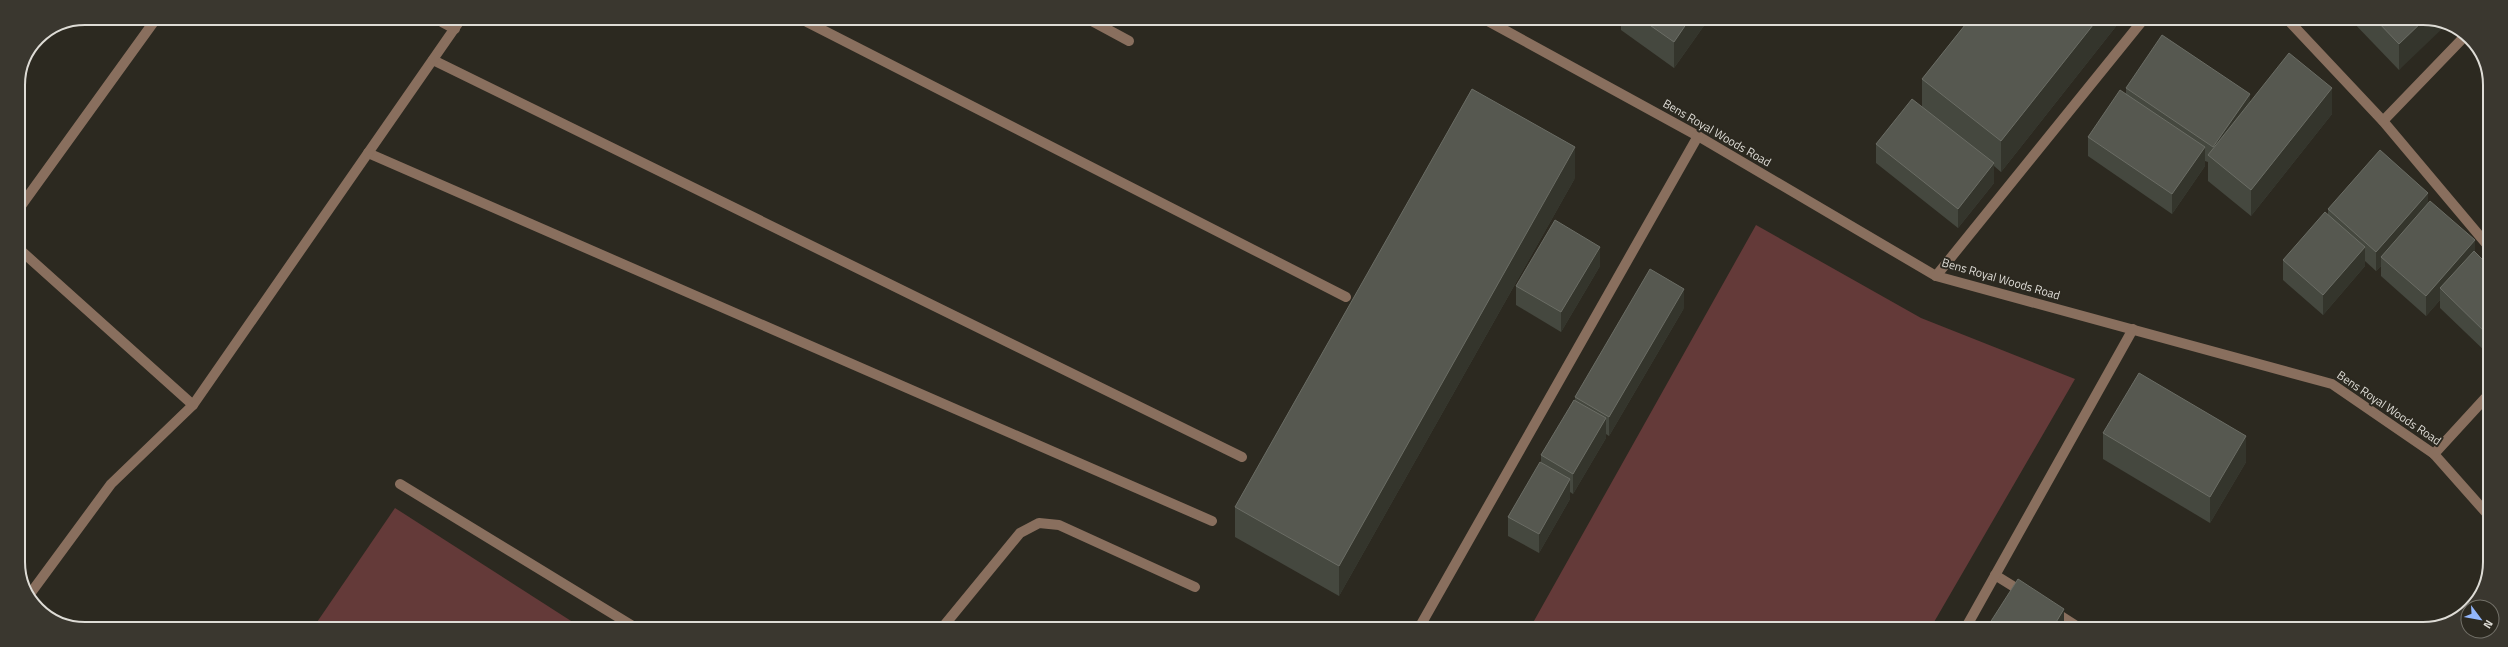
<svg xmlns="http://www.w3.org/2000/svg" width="2508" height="647" font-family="'Titillium Web',sans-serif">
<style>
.green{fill:#643a39}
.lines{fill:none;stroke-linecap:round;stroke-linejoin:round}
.minor{stroke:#896f5e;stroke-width:10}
.wall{fill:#45483f}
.shaded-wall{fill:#34352c}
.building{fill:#565850;stroke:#6b6d65}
.labels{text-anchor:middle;stroke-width:4;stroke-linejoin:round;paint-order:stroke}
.street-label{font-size:12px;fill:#dedcd6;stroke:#2c2920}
.rim{fill:none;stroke:#dedcd6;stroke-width:2}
</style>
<rect width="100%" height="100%" fill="#2c2920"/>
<g class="green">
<polygon points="1756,225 1921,318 2075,379 1930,629 1530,628"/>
<polygon points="395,508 582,628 313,628"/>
</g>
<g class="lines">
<g class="minor">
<polyline points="2288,20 2383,121 2489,247"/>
<polyline points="1092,21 1129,41"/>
<polyline points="1488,21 1698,136 1936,276 2332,384 2434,454 2489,516"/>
<polyline points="442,22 455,29"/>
<polyline points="807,22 1346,297"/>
<polyline points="433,60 1242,457"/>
<polyline points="2383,121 2465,36"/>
<polyline points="368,153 1212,521"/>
<polyline points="18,210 153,23"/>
<polyline points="18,248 193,405"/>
<polyline points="1936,276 2143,20"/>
<polyline points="2434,454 2489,394"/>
<polyline points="400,484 636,628"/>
<polyline points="1995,575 2024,593"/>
<polyline points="30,594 111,484 193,405 459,22"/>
<polyline points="2053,611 2081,629"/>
<polyline points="942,628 1020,533 1039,523 1059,525 1195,587"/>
<polyline points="1419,628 1698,136"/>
<polyline points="1965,629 2133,329"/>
</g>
</g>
<g class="wall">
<polygon points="2350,19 2437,19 2399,70"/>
<polygon points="1708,20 1674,68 1621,30 1621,21"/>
<polygon points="1969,20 2121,20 2001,172 1994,166 1994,183 1958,228 1876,163 1876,144 1922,108 1922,79"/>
<polygon points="2126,88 2250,102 2332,114 2251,216 2208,181 2208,162 2205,161 2205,166 2172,214 2088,156 2088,137 2126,94"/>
<polygon points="1575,178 1339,596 1235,537 1235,507"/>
<polygon points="2428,203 2475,252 2489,266 2489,355 2440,308 2440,300 2426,316 2381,276 2381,266 2376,271 2365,261 2365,266 2323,315 2283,280 2283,260 2328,215 2328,209"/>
<polygon points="1600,266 1561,332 1516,305 1516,286"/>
<polygon points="1684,308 1609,436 1606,434 1606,438 1573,494 1570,492 1570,499 1539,553 1508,536 1508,517 1541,462 1541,455 1575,401 1575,397"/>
<polygon points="2103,433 2246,462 2210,523 2103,459"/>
</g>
<g class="shaded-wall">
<polygon points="2425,19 2437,19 2446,25 2399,70 2399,44"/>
<polygon points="1689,20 1708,20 1674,68 1674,42"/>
<polygon points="2097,20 2121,20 2001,172 2001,141"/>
<polygon points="2332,88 2332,114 2251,216 2251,190"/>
<polygon points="2250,94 2250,114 2213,147"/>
<polygon points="1575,147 1575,178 1339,596 1339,566"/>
<polygon points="2205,147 2205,166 2172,214 2172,194"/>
<polygon points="1994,163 1994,183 1958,228 1958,209"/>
<polygon points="2428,193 2428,212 2381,257 2381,266 2376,271 2376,252"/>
<polygon points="2475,240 2475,260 2440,288 2440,300 2426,316 2426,296"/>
<polygon points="1600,247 1600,266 1561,332 1561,312"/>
<polygon points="2365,247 2365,266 2323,315 2323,295"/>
<polygon points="1684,289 1684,308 1609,436 1609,417"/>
<polygon points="1606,418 1606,438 1573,494 1573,474"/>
<polygon points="2246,436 2246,462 2210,523 2210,497"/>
<polygon points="1570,479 1570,499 1539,553 1539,534"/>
<polygon points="2064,609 2064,629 2052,629"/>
</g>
<g class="building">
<polygon points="2375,19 2425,19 2399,44"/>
<polygon points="1689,20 1674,42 1644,21"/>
<polygon points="1969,20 2097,20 2001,141 1922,79"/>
<polygon points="2162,35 2250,94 2213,147 2126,88"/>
<polygon points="2289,53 2332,88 2251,190 2208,155"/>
<polygon points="1472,89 1575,147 1339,566 1235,507"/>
<polygon points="2120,90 2205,147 2172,194 2088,137"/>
<polygon points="1912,99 1994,163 1958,209 1876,144"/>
<polygon points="2380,150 2428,193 2376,252 2328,209"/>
<polygon points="2430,201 2475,240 2426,296 2381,257"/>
<polygon points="2325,212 2365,247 2323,295 2283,260"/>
<polygon points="1555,220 1600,247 1561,312 1516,286"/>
<polygon points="2474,251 2489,266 2489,336 2440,288"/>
<polygon points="1650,269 1684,289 1609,417 1575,397"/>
<polygon points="2139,373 2246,436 2210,497 2103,433"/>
<polygon points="1574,400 1606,418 1573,474 1541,455"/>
<polygon points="1540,462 1570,479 1539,534 1508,517"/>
<polygon points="2018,579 2064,609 2052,629 1986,629"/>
</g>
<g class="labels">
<g class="street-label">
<text transform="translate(1717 133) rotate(30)" y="4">Bens Royal Woods Road</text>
<text transform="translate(2001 279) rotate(16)" y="4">Bens Royal Woods Road</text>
<text transform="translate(2389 408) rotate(34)" y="4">Bens Royal Woods Road</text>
</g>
</g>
<path d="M0 0H2508V647H0ZM85 25H2423A60 60 0 0 1 2483 85V562A60 60 0 0 1 2423 622H85A60 60 0 0 1 25 562V85A60 60 0 0 1 85 25Z" fill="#3a372f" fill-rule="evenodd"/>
<path class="rim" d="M85 25H2423A60 60 0 0 1 2483 85V562A60 60 0 0 1 2423 622H85A60 60 0 0 1 25 562V85A60 60 0 0 1 85 25Z"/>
<g transform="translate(2480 619) rotate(122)"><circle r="19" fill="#2c2920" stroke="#737169"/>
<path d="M0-3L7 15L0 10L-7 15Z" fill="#93b7fd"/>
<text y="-6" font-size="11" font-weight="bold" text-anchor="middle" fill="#dedcd6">N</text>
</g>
</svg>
